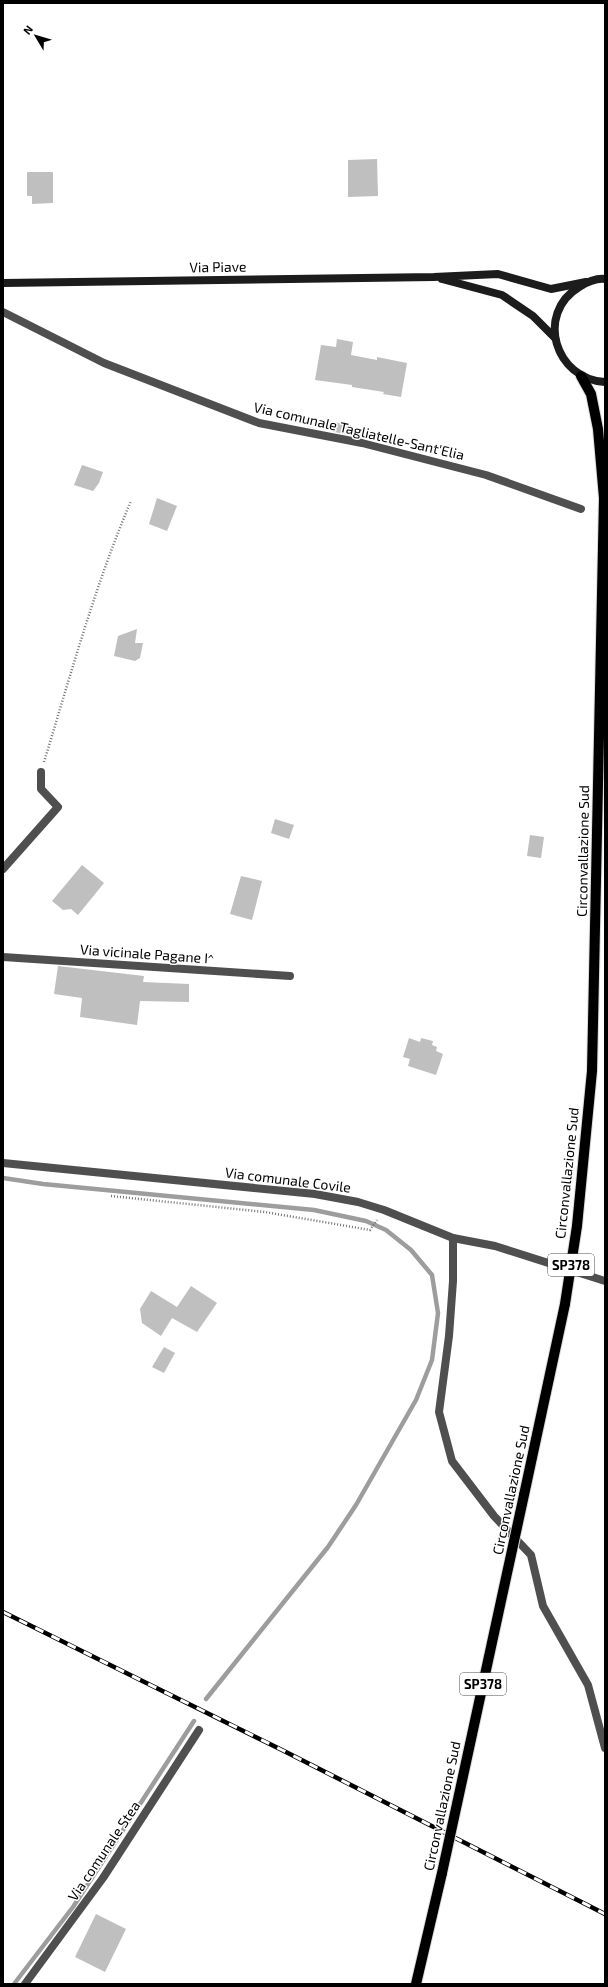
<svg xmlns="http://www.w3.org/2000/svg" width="608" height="1987" font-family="'Exo 2',sans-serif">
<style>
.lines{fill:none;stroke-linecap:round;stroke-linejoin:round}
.stream{stroke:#9d9d9d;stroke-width:4.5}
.building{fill:#bfbfbf}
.primary-casing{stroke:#dbdbdb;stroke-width:12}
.path{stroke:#717171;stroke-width:2.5;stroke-dasharray:1 2;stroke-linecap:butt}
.street{stroke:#4f4f4f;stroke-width:8}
.secondary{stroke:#1c1c1c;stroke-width:8}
.primary{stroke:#000;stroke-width:10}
.rail-casing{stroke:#000;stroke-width:4.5}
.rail{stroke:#fff;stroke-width:3;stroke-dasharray:9;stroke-linecap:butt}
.primary-bridge-casing{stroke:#dbdbdb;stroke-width:12;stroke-linecap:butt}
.primary-bridge{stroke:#000;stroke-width:10}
.labels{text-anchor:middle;stroke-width:3;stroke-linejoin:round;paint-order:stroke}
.shield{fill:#fff;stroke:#4c4c4c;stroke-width:1}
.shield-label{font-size:13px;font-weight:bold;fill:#000}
.street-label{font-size:14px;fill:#000;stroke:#fff}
</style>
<rect width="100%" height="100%" fill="#fff"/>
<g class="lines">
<g class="stream">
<polyline points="3,1178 43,1184 314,1210 366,1221 386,1230 411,1250 432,1275 438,1313 432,1360 416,1400 356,1505 328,1547 206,1699"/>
<polyline points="14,1984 73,1907 194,1721"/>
</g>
</g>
<g class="building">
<polygon points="377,159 378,196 348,197 348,160"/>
<polygon points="27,172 53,172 53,203 32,204 32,196 27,196"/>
<polygon points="337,339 353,342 351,355 377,360 377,357 407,363 401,397 383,394 384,392 352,387 352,385 315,380 321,345 336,347"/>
<polygon points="332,422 351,425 349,435 330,431"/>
<polygon points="82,465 103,472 99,483 93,491 74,485"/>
<polygon points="157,498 177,506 167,531 149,524"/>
<polygon points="137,629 135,643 143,643 140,658 135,661 114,656 118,636"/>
<polygon points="275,819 294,825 289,839 271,833"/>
<polygon points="530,835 544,837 541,858 527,856"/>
<polygon points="82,865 104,883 78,915 71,909 63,910 52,901"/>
<polygon points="241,876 262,881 252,920 230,914"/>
<polygon points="58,966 144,976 143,982 189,984 189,1002 140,1001 137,1025 80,1017 82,998 54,994"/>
<polygon points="409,1038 420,1042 421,1038 433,1041 432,1045 437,1047 436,1051 443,1054 436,1075 408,1066 410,1059 403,1057"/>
<polygon points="191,1286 217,1303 197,1332 172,1318 161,1336 142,1323 140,1309 151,1291 177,1307"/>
<polygon points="164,1347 175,1353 164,1373 152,1367"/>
<polygon points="96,1914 126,1929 105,1972 75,1957"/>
</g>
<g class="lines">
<g class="primary-casing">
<g id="primary">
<polyline points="577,1226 592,1071 604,498 598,429 591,394 581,376"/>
<polyline points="524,1495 565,1304"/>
<polyline points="416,1984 442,1873"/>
</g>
</g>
<g class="path">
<path d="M44 762C71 674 95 585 131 501"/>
<polyline points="111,1196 265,1212 370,1230 377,1220"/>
</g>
<g class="street">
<polyline points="3,312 104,363 259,423 362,443 486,475 581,509"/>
<polyline points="3,869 58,807 41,789 41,772"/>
<polyline points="3,957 290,976"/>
<polyline points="3,1163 315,1194 358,1202 384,1210 453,1238 495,1246 605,1281"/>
<polyline points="453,1238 453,1281 449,1336 439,1412 452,1461 494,1516 531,1555 543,1606 588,1685 605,1748"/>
<polyline points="25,1984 103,1878 199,1730"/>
</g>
<g class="secondary">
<polyline points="442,279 502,295 533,316 555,338"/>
<path d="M605 279C596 278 587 282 579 287 535 314 555 379 605 382"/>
<polyline points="3,283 434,277 498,274 551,289 586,282"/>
</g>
<use href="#primary" class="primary"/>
<g class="rail-casing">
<polyline id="rail" points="3,1612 282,1750 605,1914"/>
</g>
<use href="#rail" class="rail"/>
<g class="primary-bridge-casing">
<g id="primary-bridge">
<polyline points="565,1304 577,1226"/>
<polyline points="442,1873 524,1495"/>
</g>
</g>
<use href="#primary-bridge" class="primary-bridge"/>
</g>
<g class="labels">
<g class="shield">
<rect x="548" y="1254" width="46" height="22" rx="3"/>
<rect x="460" y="1673" width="46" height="22" rx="3"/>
</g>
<g class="shield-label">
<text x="571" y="1270">SP378</text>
<text x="483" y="1689">SP378</text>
</g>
<g class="street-label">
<text transform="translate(218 267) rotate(-1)" y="5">Via Piave</text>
<text transform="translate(359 431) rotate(13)" y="5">Via comunale Tagliatelle-Sant'Elia</text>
<text transform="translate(583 851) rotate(-89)" y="5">Circonvallazione Sud</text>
<text transform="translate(147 954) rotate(4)" y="5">Via vicinale Pagane I^</text>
<text transform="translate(567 1173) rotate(-84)" y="5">Circonvallazione Sud</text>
<text transform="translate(288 1180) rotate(7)" y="5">Via comunale Covile</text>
<text transform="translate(511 1490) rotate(-78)" y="5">Circonvallazione Sud</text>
<text transform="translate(442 1806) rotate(-78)" y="5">Circonvallazione Sud</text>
<text transform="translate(104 1851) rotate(-56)" y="5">Via comunale Stea</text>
</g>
</g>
<rect width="608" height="1987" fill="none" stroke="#000000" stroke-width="8"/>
<g transform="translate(36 36) rotate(308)" stroke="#ffffff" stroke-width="3" paint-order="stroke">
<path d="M0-3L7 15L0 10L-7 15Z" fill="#000000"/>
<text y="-6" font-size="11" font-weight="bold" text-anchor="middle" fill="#000000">N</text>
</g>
</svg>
